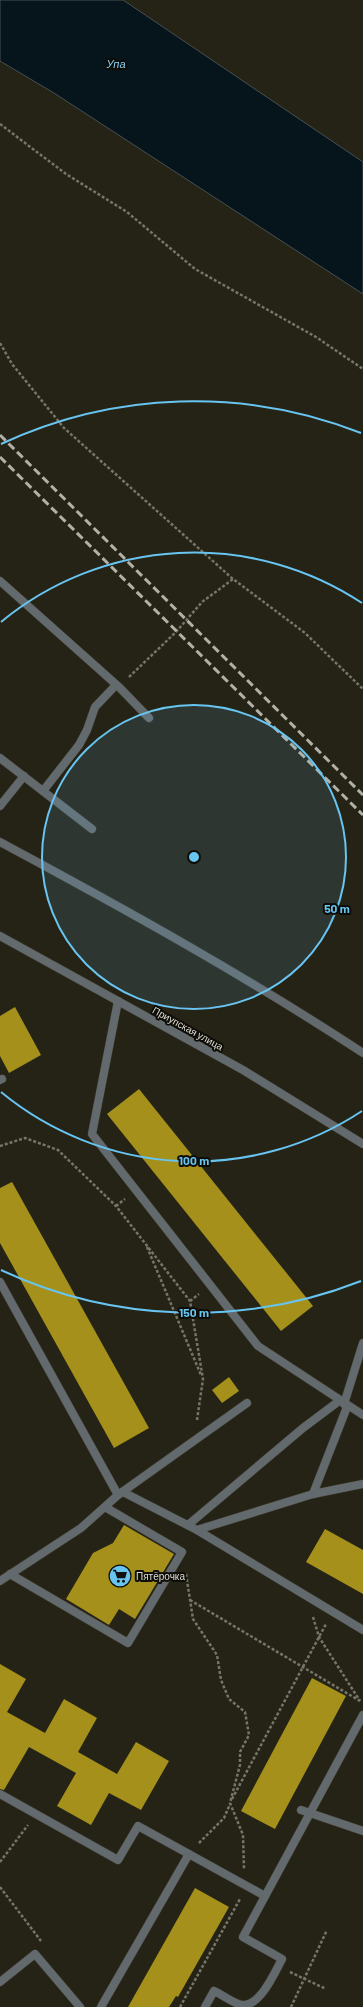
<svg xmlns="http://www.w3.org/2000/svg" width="363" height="2007" font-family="Barlow,sans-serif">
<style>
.water{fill:#06141b;stroke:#475053}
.building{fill:#a4901a}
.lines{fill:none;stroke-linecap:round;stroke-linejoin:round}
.service-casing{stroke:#3f3d31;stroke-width:9}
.minor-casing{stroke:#3f3d31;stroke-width:9}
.path{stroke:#76756a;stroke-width:2.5;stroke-dasharray:3 2;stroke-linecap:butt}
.service{stroke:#636a6e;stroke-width:8}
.minor{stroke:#636a6e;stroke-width:8}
.rail{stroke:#b2b1a8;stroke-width:3;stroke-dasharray:8 4;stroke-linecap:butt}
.ring{fill:none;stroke:#68c4f0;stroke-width:2}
.labels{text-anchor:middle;stroke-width:4;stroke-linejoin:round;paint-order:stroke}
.street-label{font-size:10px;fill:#deddd5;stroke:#0d0c07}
.poi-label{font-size:10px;fill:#deddd5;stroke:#0d0c07;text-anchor:start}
.water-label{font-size:11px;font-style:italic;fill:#87d5fd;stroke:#0d0c07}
.centre{fill:#68c4f0;stroke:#0d0c07;stroke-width:2}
.ring-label{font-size:12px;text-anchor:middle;font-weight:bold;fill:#68c4f0;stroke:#0d0c07;stroke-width:4;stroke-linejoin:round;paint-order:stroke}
</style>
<rect width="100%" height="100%" fill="#252316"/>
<polygon class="water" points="0,0 123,0 363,162 363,294 54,93 0,61"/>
<g class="building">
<polygon points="15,1007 41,1055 9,1073 0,1056 0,1016"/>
<polygon points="139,1089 313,1306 281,1331 107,1114"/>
<polygon points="12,1182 149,1428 114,1448 0,1243 0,1188"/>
<polygon points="229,1377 239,1391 222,1403 212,1390"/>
<polygon points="124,1525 174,1554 135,1619 119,1609 109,1625 66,1599 93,1553 113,1543"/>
<polygon points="325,1529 363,1550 363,1594 306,1562"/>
<polygon points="0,1664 26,1679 7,1712 45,1733 64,1699 97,1718 78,1752 117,1774 136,1742 169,1761 141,1810 109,1793 91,1825 57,1806 76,1773 29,1747 4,1790 0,1789"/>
<polygon points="312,1678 346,1696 275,1829 241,1811"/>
<polygon points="195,1888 229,1907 178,1997 176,1996 169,2007 128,2007"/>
</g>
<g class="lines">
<g class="service-casing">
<g id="service">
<polyline points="0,581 119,687 149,718"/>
<polyline points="0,758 92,829"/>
<polyline points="43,791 79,745 87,730 95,707 116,685"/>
<polyline points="0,806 24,776"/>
<path d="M0 842C123 908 246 976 363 1053"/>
<polyline points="118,1001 92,1134 258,1346 363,1415"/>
<polyline points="0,1080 2,1079"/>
<polyline points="0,1282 118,1495"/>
<polyline points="344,1404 363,1343"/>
<polyline points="123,1492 197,1530 363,1630"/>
<polyline points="313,1494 347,1407"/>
<polyline points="188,1525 303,1428 339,1401"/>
<polyline points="197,1530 313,1494 363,1484"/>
<polyline points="10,1574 128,1643 182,1552 105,1507"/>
<polyline points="0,1581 81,1528 118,1495 247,1403"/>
<polyline points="0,1794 118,1860 138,1826 265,1896"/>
<polyline points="301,1810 363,1831"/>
<polyline points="0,1982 35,1954 80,2007"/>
<polyline points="101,2007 189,1854"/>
<path d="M205 2007 214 1991C223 1995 232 2003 242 2005 260 2007 275 1972 282 1959L243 1937 363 1715"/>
</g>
</g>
<g class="minor-casing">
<polyline id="minor" points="0,936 243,1070 363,1144"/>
</g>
<g class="path">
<polyline points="0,124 66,174 127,212 195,269 316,337 363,369"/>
<polyline points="0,343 12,364 64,428 233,579 305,633 363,689"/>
<polyline points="129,677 176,632 202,602 233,579"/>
<polyline points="0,1146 25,1138 58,1150 116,1206 190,1301 203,1379 197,1420"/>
<polyline points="116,1206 125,1199"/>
<polyline points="147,1247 201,1375"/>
<polyline points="190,1301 199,1294"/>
<polyline points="186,1574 193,1619 217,1655 221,1680 229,1699 245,1712 249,1735 240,1752 240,1765 230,1803 243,1835 244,1869"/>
<polyline points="190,1600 360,1701"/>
<polyline points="313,1617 319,1637 360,1701"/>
<polyline points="232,1799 326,1624"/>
<polyline points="199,1843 224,1818 230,1804"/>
<polyline points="0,1862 28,1825"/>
<polyline points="0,1887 41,1941"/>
<polyline points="290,1972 326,1989"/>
<polyline points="180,2007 240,1899"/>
<polyline points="291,2007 327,1930"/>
</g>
<use href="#service" class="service"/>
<use href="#minor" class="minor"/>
<g class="rail">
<polyline points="0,435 363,795"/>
<polyline points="0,457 363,815"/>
</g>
</g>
<circle cx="194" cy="857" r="152" fill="#68c4f0" fill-opacity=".12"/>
<g class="ring">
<circle cx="194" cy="857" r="152"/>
<path d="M362 1111A304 304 0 0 1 1 1092M1 622A304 304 0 0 1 362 603"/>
<path d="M361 1281A456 456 0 0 1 1 1270M1 444A456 456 0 0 1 361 433"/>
</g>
<defs>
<g id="supermarket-disc" transform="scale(1.15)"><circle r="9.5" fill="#68c4f0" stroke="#0d0c07"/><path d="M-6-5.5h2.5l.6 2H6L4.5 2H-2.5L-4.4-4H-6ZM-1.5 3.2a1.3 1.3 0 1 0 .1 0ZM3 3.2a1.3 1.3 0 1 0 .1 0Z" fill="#111"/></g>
</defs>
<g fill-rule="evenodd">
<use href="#supermarket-disc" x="120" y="1576"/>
</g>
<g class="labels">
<g class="street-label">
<text transform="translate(188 1028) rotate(29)" y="4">Приупская улица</text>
</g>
<g class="poi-label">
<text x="136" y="1580">Пятёрочка</text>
</g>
<g class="water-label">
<text x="116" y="68">Упа</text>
</g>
</g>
<circle cx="194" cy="857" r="6" class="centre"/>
<g class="ring-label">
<text x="337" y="913">50 m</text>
<text x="194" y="1165">100 m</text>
<text x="194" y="1317">150 m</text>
</g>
</svg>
